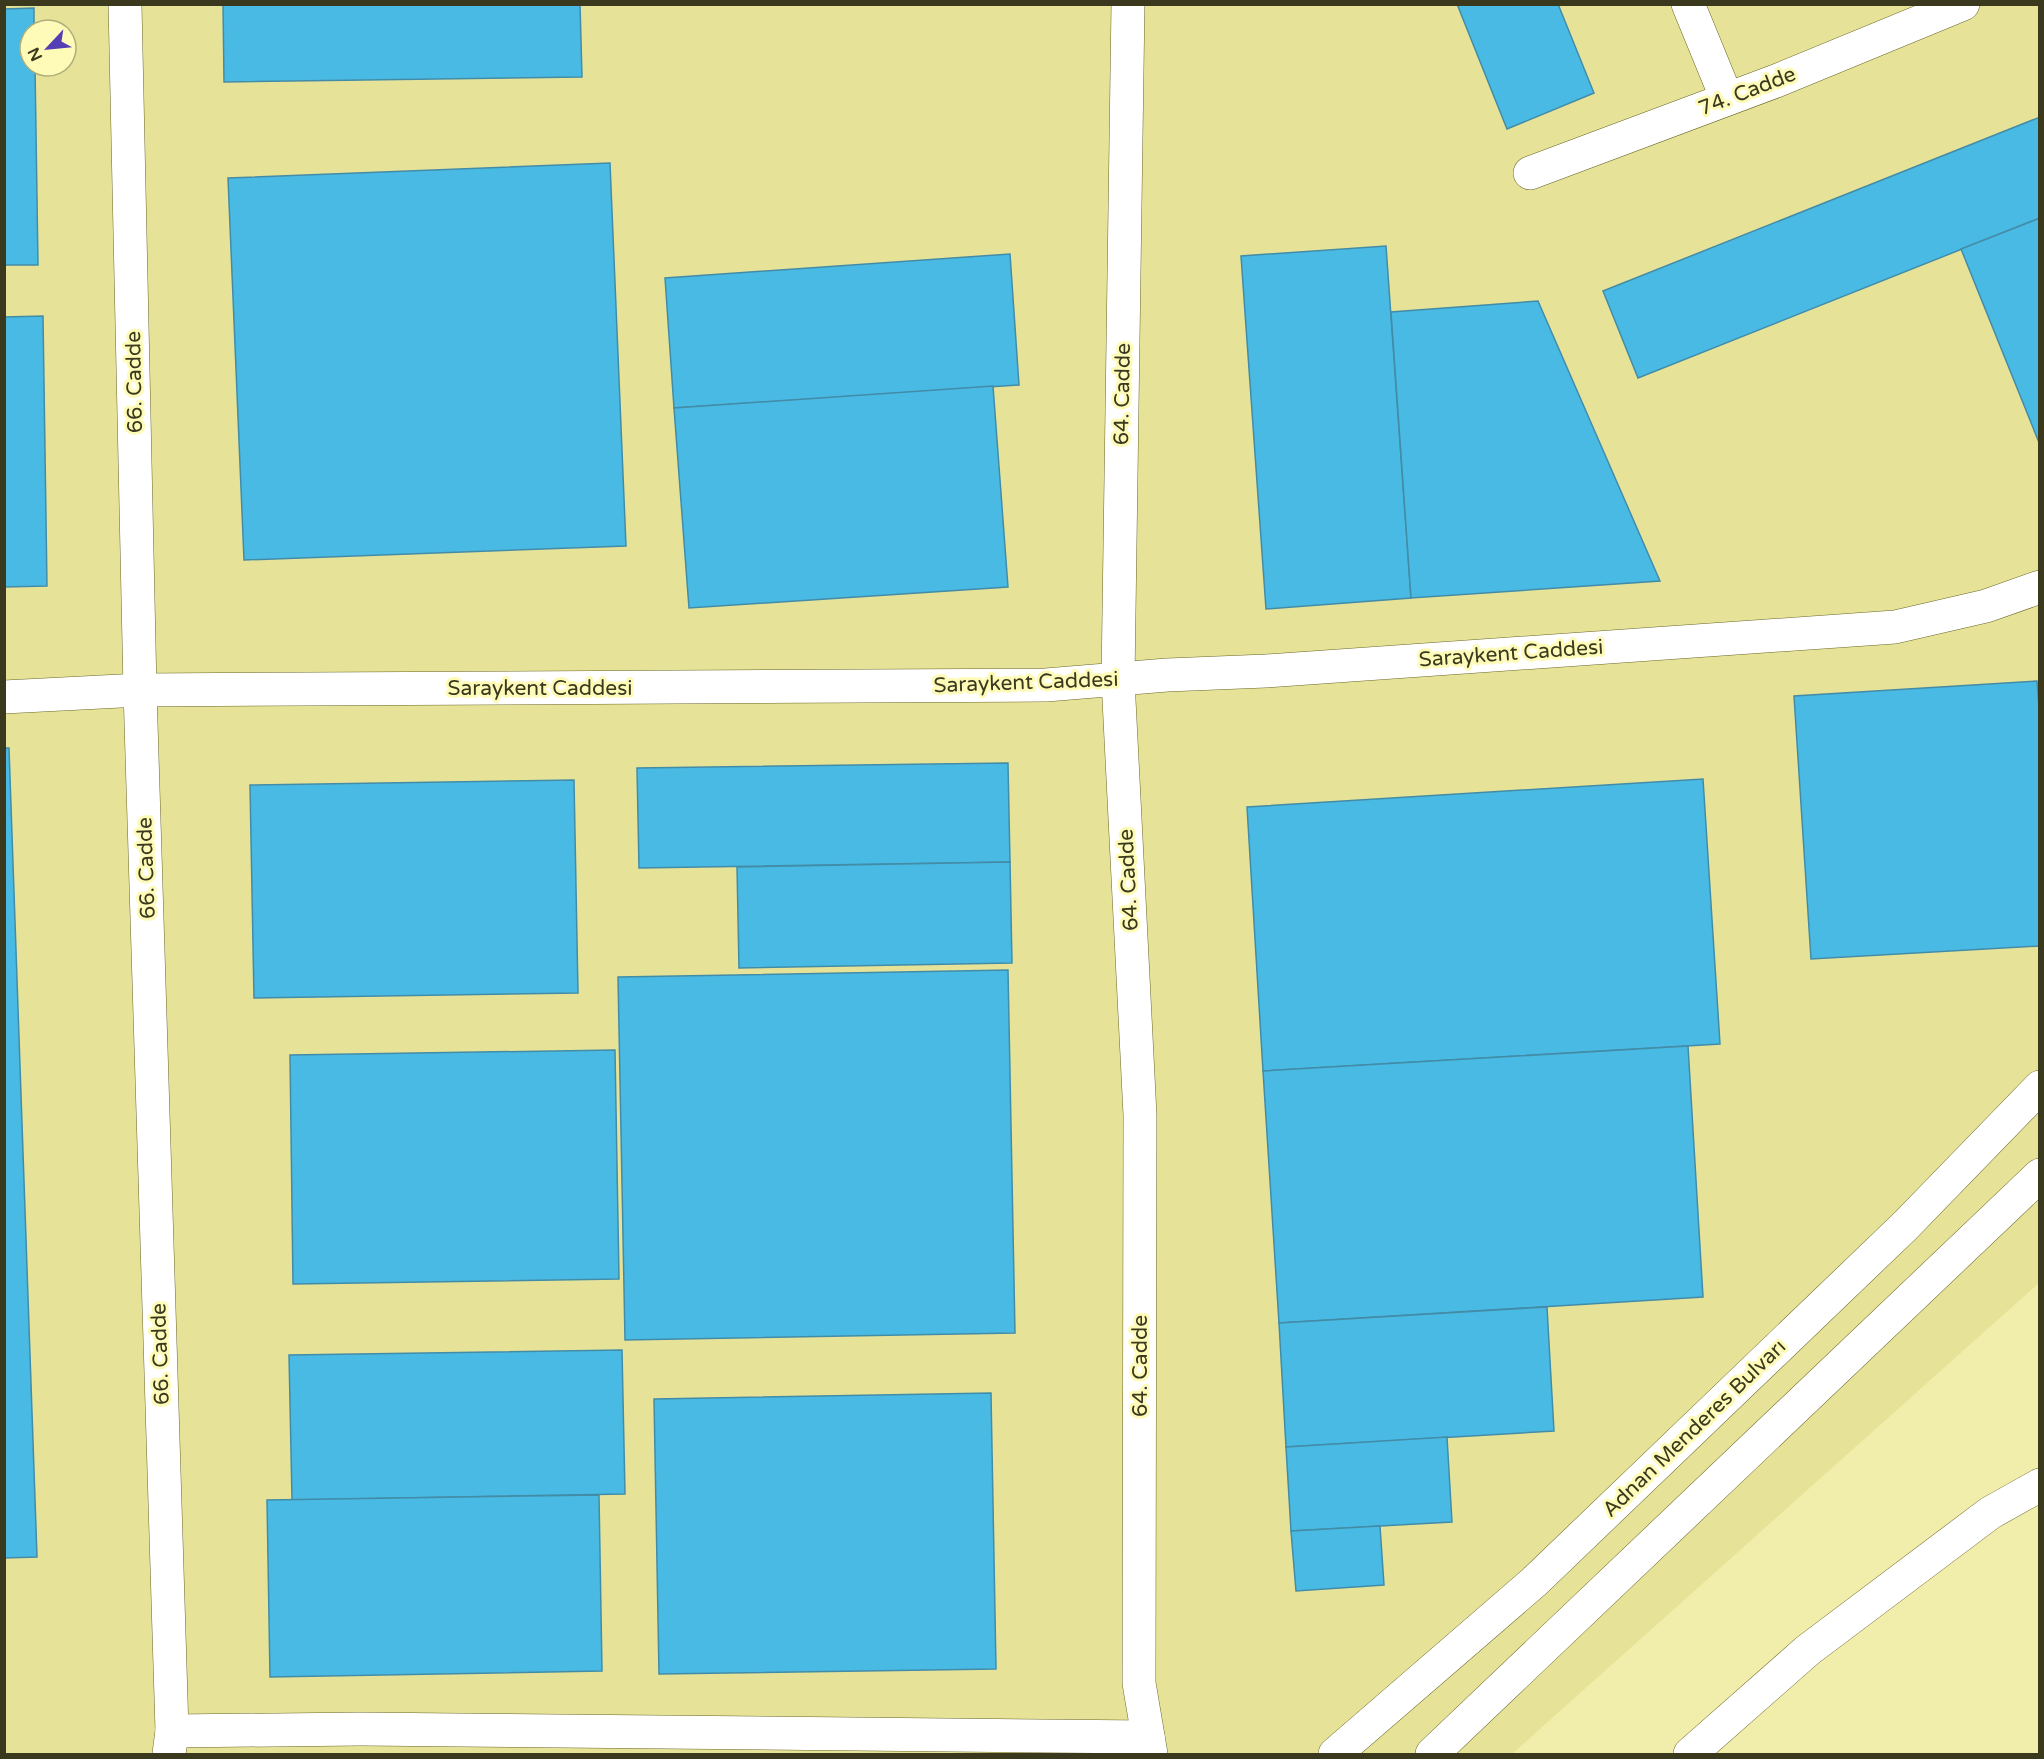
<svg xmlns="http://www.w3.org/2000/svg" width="2044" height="1759" font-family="'Varela Round',sans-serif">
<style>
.built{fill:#e6e399;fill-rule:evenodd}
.building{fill:#49bae3;stroke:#438ca8;stroke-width:1.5}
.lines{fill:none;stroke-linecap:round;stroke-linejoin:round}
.street-casing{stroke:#6b6728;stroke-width:34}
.secondary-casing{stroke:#6b6728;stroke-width:34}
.highway-casing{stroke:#6b6728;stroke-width:34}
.street{stroke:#fff;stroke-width:33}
.secondary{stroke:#fff;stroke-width:33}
.highway{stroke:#fff;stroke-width:33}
.labels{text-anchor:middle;stroke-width:6;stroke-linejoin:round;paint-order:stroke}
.street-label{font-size:21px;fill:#3a391e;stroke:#fefbb9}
</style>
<rect width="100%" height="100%" fill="#f1eeac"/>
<path class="built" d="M5 5H2039V1283L1512 1754H5ZM30 30H66V66H30Z"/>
<g class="building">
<polygon points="223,4 580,4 582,77 224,82"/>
<polygon points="1457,4 1558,4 1594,93 1507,129"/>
<polygon points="34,8 34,30 30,30 30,66 35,66 38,265 4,265 4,9"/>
<polygon points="2040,117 2040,218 1638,378 1603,291"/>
<polygon points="610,163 626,546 244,560 228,178"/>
<polygon points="2040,218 2040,445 1961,249"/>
<polygon points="1386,246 1411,598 1266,609 1241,256"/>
<polygon points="1010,254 1019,385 674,408 665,278"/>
<polygon points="1538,301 1660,581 1411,598 1391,312"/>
<polygon points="43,316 47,586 4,587 4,317"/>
<polygon points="993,386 1008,587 689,608 674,408"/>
<polygon points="2037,681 2040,722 2040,946 1811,959 1794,696"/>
<polygon points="4,748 9,748 37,1557 4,1558"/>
<polygon points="1008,763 1010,862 639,868 637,768"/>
<polygon points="1703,779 1720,1044 1263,1071 1247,807"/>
<polygon points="574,780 578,993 254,998 250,785"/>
<polygon points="1010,862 1012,963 739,968 737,867"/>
<polygon points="1008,970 1015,1333 625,1340 618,977"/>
<polygon points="1688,1046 1703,1297 1279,1323 1263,1071"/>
<polygon points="615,1050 619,1279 293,1284 290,1055"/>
<polygon points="1547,1307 1554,1431 1286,1447 1279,1323"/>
<polygon points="622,1350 625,1494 292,1500 289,1355"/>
<polygon points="991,1393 996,1669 659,1674 654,1399"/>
<polygon points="1447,1437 1452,1522 1291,1531 1286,1447"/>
<polygon points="599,1495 602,1671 270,1677 267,1500"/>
<polygon points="1380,1526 1384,1585 1296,1591 1291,1531"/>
</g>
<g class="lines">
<g class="street-casing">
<g id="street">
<polyline points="125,4 140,690 172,1731 169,1754"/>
<polyline points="1688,4 1727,99"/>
<polyline points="1530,173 1776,81 1963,4"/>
<polyline points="172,1731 361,1729 1148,1737"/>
</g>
</g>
<g class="secondary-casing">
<g id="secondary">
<polyline points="1128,4 1118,680 1140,1115 1139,1683 1151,1754"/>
<polyline points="4,697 140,690 1046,685 1167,675 1266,671 1895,627 1986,606 2040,587"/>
<polyline points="1335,1754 1534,1582 1905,1226 2040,1087"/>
<polyline points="1432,1754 2040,1175"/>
</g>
</g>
<g class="highway-casing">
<polyline id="highway" points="1690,1754 1808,1650 1990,1513 2040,1485"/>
</g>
<use href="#street" class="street"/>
<use href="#secondary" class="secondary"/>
<use href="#highway" class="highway"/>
</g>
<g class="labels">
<g class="street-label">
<text transform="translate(1747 91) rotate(-21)" y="7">74. Cadde</text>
<text transform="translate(134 382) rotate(-91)" y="7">66. Cadde</text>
<text transform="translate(1122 394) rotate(-89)" y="7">64. Cadde</text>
<text transform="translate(1511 653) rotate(-4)" y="7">Saraykent Caddesi</text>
<text transform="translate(1026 682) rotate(-2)" y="7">Saraykent Caddesi</text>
<text x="540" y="695">Saraykent Caddesi</text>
<text transform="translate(146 868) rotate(-92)" y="7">66. Cadde</text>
<text transform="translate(1128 880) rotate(-93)" y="7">64. Cadde</text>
<text transform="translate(160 1354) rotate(-92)" y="7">66. Cadde</text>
<text transform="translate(1140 1366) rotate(-90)" y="7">64. Cadde</text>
<text transform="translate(1694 1428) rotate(-44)" y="7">Adnan Menderes Bulvarı</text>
</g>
</g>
<rect width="2044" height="1759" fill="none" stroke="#3a391e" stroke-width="12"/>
<g transform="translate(48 48) rotate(244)"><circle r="28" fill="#fefbb9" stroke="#b0ad7b" stroke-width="1.5"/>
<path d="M0-4.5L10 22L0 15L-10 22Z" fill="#553db5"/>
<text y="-9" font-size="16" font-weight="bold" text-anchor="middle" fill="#3a391e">N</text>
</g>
</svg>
